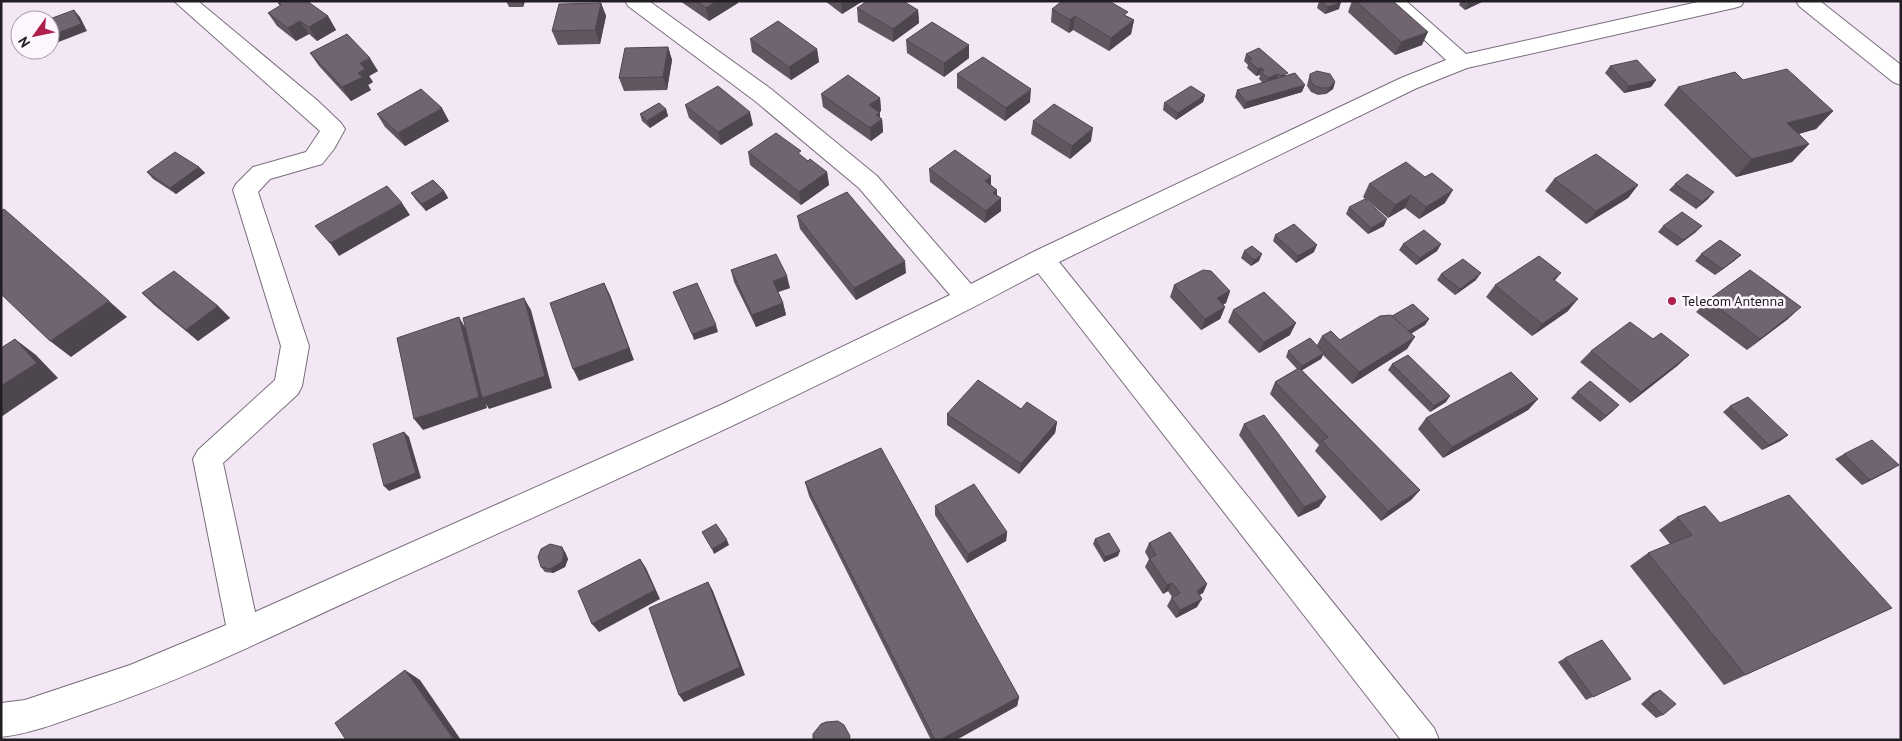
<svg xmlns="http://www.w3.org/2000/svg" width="1902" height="741" font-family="'PT Sans',sans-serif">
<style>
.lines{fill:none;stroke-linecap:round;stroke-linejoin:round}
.minor-casing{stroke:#786e7b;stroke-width:2}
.minor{fill:#fff;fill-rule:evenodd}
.wall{fill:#605660}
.shaded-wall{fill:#4e464e}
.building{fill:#706470;stroke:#4e464e}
.poi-dot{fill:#b01e4b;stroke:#fdf6ff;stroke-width:2}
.labels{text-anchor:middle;stroke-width:5;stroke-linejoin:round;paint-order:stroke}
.poi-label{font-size:14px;fill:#211d22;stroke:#fdf6ff;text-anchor:start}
</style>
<rect width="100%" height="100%" fill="#f3e7f6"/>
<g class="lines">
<g class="minor-casing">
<g id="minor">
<path d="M174 1H198L318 101 341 123 345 129 334 149 322 164 270 179 258 192 309 346 302 386 298 394 223 463 255 612 723 404 950 295 859 188 755 101 628 6 625 1H649L771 89 877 176 971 284 1033 252 1401 78 1446 60 1383 1H1406L1466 54 1702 1H1744L1741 6 1734 8 1467 68 1417 88 1059 262 1434 728 1439 740H1401L1038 273C818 391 589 492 362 595 274 635 186 679 94 710 63 721 34 733 1 737V703L25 700 130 665 226 625 193 459 198 450 275 380 281 346 233 190 236 184 253 167 306 152 320 131Z"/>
<polygon points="1796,1 1820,1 1901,65 1901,85 1893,82 1799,6"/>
</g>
</g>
<use href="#minor" class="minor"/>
</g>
<g class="wall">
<polygon points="506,1 525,1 523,7 509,7"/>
<polygon points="680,1 738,1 738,3 709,21"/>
<polygon points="825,1 863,1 842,14"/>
<polygon points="1319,1 1339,9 1325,14 1317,8"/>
<polygon points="1352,1 1393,1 1422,45 1395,55 1348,12"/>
<polygon points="1458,1 1484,1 1465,10 1459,5 1460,3"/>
<polygon points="278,3 328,16 336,30 317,41 309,34 296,41 277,26 268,13 280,6"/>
<polygon points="601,3 606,16 600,44 558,45 552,31"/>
<polygon points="857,8 918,10 919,23 893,42 858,22"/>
<polygon points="1052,9 1127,16 1134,20 1131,34 1109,51 1073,30 1069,33 1051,22"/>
<polygon points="750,39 817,49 819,62 791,80 752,52"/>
<polygon points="906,40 969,45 969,58 944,77 907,53"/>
<polygon points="668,47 672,60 667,90 624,91 619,78"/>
<polygon points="310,53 378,71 369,76 373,82 368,85 371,90 351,101 319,66"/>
<polygon points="1246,54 1287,76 1302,92 1244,109 1235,97 1237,90 1263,83 1259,79 1260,76 1259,75 1256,76 1247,68 1248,65 1244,61"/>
<polygon points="1610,66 1656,80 1651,87 1624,93 1605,73"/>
<polygon points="957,74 1030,102 1005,121 957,88"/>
<polygon points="1310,74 1335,82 1333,89 1326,94 1318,95 1311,92 1307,86 1308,81"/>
<polygon points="1743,80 1833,111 1816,129 1799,134 1809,144 1792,162 1736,177 1664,105 1678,87"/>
<polygon points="821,94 880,98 881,111 879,112 880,118 882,119 883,132 871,141 823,107"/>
<polygon points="1205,95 1203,102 1176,120 1163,110 1164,103"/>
<polygon points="685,105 753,125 721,145 689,118"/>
<polygon points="666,109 668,116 650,128 642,121 640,114"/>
<polygon points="377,114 449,121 405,146 385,127"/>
<polygon points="1033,121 1091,141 1070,159 1031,134"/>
<polygon points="748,152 802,157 808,161 827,172 829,185 801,205 750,165"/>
<polygon points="199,167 205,173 176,194 153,179 147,172"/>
<polygon points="929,169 991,185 997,190 997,195 1001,211 985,223 930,182"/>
<polygon points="1554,179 1638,185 1628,198 1586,224 1545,191"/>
<polygon points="1369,184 1445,203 1419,219 1405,208 1388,218 1363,197"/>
<polygon points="1675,184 1708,199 1696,209 1669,190"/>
<polygon points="444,191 448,198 426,211 416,200 411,193"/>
<polygon points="1349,207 1384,226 1368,234 1346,214"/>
<polygon points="797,216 906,273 856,300 800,229"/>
<polygon points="1663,226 1696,232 1677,246 1658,232"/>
<polygon points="1275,235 1314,252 1296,263 1273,241"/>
<polygon points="1403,244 1441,244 1437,251 1416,265 1399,250"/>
<polygon points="1244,251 1259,261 1251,266 1241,258"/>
<polygon points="1701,254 1741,255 1734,261 1715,275 1695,261"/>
<polygon points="731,270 790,288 778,292 783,303 786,315 756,327 734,282"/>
<polygon points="1441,274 1476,280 1455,295 1437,280"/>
<polygon points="1555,281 1568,311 1532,336 1486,297 1495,285"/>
<polygon points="1174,285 1230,291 1226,303 1223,305 1225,307 1220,319 1201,330 1170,297"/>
<polygon points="142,293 218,306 230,318 198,341 154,305"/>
<polygon points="1708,300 1788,319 1747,350 1696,312"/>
<polygon points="1233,310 1290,335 1259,353 1228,322"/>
<polygon points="1392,316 1429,319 1425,325 1411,334 1407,349 1352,384 1323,355 1321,359 1302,370 1420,490 1411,500 1381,521 1315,451 1319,445 1270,394 1275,382 1297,369 1286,357 1288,351 1317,345 1322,336 1340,340"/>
<polygon points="1653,339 1689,355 1677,366 1630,403 1580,362 1591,351"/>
<polygon points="1392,364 1446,402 1430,412 1388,370"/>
<polygon points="1577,392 1613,411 1600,422 1571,398"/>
<polygon points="1538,399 1528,410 1443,458 1418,429 1426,418"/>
<polygon points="1730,406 1788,435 1780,441 1762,450 1723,412"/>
<polygon points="1021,409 1057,422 1055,433 1019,474 947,425 947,414"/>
<polygon points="1244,424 1319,507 1298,517 1239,435"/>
<polygon points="1844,454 1891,470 1862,485 1835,459"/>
<polygon points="805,482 1019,697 1017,706 956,740 931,740 809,496"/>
<polygon points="935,506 1007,532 1006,541 967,563 935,515"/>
<polygon points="1677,517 1720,523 1892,608 1724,685 1630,566 1648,553 1670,544 1659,530"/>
<polygon points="1095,539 1118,556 1104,562 1093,544"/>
<polygon points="1149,543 1207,584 1203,593 1199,595 1197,607 1176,618 1167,606 1172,597 1168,591 1163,594 1145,567 1149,559 1145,552"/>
<polygon points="565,552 568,559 565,567 553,573 545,572 541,567"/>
<polygon points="1565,658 1631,679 1586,700 1558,662"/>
<polygon points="1660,690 1663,715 1656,718 1641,704 1653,693"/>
</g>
<g class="shaded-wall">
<polygon points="521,1 525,1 523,7"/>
<polygon points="717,1 738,1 738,3 709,21 706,8"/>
<polygon points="841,1 863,1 842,14"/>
<polygon points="1469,1 1484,1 1465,10"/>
<polygon points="1341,2 1339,9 1325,14 1328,7"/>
<polygon points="601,3 606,16 600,44 595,30"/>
<polygon points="74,10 80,17 87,31 56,43 50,37 50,36"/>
<polygon points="918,10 919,23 893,42 893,29"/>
<polygon points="328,16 336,30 317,41 309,27"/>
<polygon points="1075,16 1073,30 1069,33 1070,20"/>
<polygon points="1134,20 1131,34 1109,51 1111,38"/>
<polygon points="300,21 309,34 296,41 288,28"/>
<polygon points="1428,32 1422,45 1395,55 1401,42"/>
<polygon points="969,45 969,58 944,77 944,63"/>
<polygon points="668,47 672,60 667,90 663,77"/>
<polygon points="817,49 819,62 791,80 789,67"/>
<polygon points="370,58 378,71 369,76 373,82 368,85 371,90 351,101 342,87 358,73 360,63"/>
<polygon points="1261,68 1259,75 1256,76 1258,69"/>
<polygon points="1278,74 1276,81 1266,85 1268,78"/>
<polygon points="1656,80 1651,87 1624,93 1629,86"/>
<polygon points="1335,82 1333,89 1326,94 1329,88"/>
<polygon points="1305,85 1302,92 1244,109 1246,102"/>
<polygon points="1031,89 1030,102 1005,121 1006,108"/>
<polygon points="1205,95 1203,102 1176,120 1178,113"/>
<polygon points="880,98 881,111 870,118 869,105"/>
<polygon points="442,108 449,121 405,146 398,133"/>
<polygon points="666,109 668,116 650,128 647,121"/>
<polygon points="1833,111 1816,129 1771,141 1787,123"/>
<polygon points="750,112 753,125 721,145 718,132"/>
<polygon points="880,113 880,121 882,119 883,132 871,141 870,128 876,115"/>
<polygon points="1093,128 1091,141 1070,159 1072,146"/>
<polygon points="1809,144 1792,162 1736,177 1752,159"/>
<polygon points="199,167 205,173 176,194 170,188"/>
<polygon points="827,172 829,185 801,205 799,192"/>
<polygon points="991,176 991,188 985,181"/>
<polygon points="1638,185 1628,198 1586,224 1596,211"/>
<polygon points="997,190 996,202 1001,198 1001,211 985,223 986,211 993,193"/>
<polygon points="1453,190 1445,203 1419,219 1426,207"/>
<polygon points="444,191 448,198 426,211 422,204"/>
<polygon points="1714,192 1708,199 1696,209 1702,202"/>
<polygon points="1411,195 1405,208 1388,218 1395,205"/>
<polygon points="402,203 410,215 339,256 330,243"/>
<polygon points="1387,219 1384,226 1368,234 1371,228"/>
<polygon points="1702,226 1696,232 1677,246 1683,240"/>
<polygon points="1441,244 1437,251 1416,265 1420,258"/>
<polygon points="1317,245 1314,252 1296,263 1298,256"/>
<polygon points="1262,254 1259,261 1251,266 1254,260"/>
<polygon points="1741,255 1734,261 1715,275 1722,269"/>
<polygon points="905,261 906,273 856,300 854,288"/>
<polygon points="1481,273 1476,280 1455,295 1460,289"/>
<polygon points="1561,273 1551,285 1553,279"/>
<polygon points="787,276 790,288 775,293 773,281"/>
<polygon points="604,283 610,295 634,360 579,381 573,369"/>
<polygon points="1230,291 1226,303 1213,310 1217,298"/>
<polygon points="524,298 531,310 552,388 489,409 486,404 487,408 423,430 414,419 459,317 466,329"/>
<polygon points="1578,299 1568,311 1532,336 1542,324"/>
<polygon points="109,301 127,317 71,357 50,341"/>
<polygon points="783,303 786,315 756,327 752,315"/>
<polygon points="218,306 230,318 198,341 186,330"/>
<polygon points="1225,307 1220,319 1201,330 1205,319"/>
<polygon points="1801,307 1788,319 1747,350 1760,339"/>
<polygon points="1429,319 1425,325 1403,338 1407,332"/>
<polygon points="1296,323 1290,335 1259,353 1264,342"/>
<polygon points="716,325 718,332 694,340 692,334"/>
<polygon points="1415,337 1407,349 1352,384 1359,372"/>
<polygon points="15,339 36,355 58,378 1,417 1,386"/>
<polygon points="1324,353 1321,359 1299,372 1302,366"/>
<polygon points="1689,355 1677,366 1630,403 1641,392"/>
<polygon points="1450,396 1446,402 1430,412 1434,406"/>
<polygon points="1538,399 1528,410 1443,458 1452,447"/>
<polygon points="1619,405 1613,411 1600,422 1606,416"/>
<polygon points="1057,422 1055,433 1019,474 1021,464"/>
<polygon points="404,432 409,437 421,478 389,491 384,486"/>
<polygon points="1788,435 1780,441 1762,450 1769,445"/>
<polygon points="1899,465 1891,470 1862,485 1870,480"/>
<polygon points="1420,490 1411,500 1381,521 1388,511"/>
<polygon points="1326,497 1319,507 1298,517 1304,507"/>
<polygon points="1007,532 1006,541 967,563 968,554"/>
<polygon points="727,540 729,545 714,554 712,549"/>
<polygon points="562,547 565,552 568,559 565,567 553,573 550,569"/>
<polygon points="1120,551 1118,556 1104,562 1105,557"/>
<polygon points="640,559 646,568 660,599 599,632 592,624"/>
<polygon points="708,582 713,591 745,675 684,702 679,695"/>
<polygon points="1172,583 1168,591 1163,594 1167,585"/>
<polygon points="1207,584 1203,593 1192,599 1197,591"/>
<polygon points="1202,599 1197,607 1176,618 1180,610"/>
<polygon points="405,670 420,680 461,740 454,740"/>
<polygon points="1019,697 1017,706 956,740 940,740"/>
</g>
<g class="building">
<polygon points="281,1 307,1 328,16 309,27 300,21 288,28 268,13 281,5 278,3"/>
<polygon points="696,1 717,1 706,8"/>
<polygon points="867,1 903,1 918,10 893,29 857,8"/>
<polygon points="1062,1 1097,1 1099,2 1101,1 1109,1 1128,12 1124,15 1134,20 1111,38 1075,16 1070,20 1052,9"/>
<polygon points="1320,1 1341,1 1341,2 1328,7"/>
<polygon points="1356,1 1393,1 1428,32 1401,42"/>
<polygon points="601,3 595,30 552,31 559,4"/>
<polygon points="74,10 81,24 50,36 50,20 47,20"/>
<polygon points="778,21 817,49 789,67 750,39"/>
<polygon points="932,22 969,45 944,63 906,40"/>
<polygon points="347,34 370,58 360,63 365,69 358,73 363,77 342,87 310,53"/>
<polygon points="668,47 663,77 619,78 625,48"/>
<polygon points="1259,48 1288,73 1281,76 1278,74 1268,78 1261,72 1264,70 1261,68 1258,69 1249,61 1252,59 1246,54"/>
<polygon points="983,57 1031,89 1006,108 957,74"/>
<polygon points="1637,60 1656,80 1629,86 1610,66"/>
<polygon points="1787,69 1833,111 1787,123 1809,144 1752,159 1678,87 1735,72 1743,80"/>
<polygon points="1317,71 1330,74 1335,82 1329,88 1321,88 1313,85 1310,79 1310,74"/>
<polygon points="1295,73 1305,85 1246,102 1237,90"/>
<polygon points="848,75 880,98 869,105 880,113 876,115 882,119 870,128 821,94"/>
<polygon points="718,86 750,112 718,132 685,105"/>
<polygon points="1191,86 1205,95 1178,113 1164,103"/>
<polygon points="421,89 442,108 398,133 377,114"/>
<polygon points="659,103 666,109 647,121 640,114"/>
<polygon points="1054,104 1093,128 1072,146 1033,121"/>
<polygon points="776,133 801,151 798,153 808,161 810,159 827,172 799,192 748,152"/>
<polygon points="955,150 991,176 985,181 997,190 993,193 1001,198 986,211 929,169"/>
<polygon points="175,152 199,167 170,188 147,172"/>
<polygon points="1596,154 1638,185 1596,211 1554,179"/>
<polygon points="1406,162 1425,177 1432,173 1453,190 1426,207 1411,195 1395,205 1369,184"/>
<polygon points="1687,174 1714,192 1702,202 1675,184"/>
<polygon points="433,180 444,191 422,204 411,193"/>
<polygon points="387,186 402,203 330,243 315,226"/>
<polygon points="847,192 905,261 854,288 797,216"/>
<polygon points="1365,199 1387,219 1371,228 1349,207"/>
<polygon points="4,209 109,301 50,341 1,294 1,211"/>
<polygon points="1682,212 1702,226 1683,240 1663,226"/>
<polygon points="1294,224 1317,245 1298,256 1275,235"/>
<polygon points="1424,230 1441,244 1420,258 1403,244"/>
<polygon points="1720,240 1741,255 1722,269 1701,254"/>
<polygon points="1252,246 1262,254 1254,260 1244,251"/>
<polygon points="776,254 787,276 773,281 783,303 752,315 731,270"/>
<polygon points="1539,256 1561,273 1553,279 1578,299 1542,324 1495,285"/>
<polygon points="1463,259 1481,273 1460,289 1441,274"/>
<polygon points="1203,270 1211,271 1230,291 1217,298 1225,307 1205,319 1174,285"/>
<polygon points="1750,270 1801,307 1760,339 1708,300"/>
<polygon points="174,271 218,306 186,330 142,293"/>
<polygon points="604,283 629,348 573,369 550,303"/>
<polygon points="697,283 716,325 692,334 673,292"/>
<polygon points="1264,292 1296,323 1264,342 1233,310"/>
<polygon points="524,298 545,376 482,398 463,318"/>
<polygon points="1413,304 1429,319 1408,331 1392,316"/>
<polygon points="1391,315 1415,337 1359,372 1322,336 1331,331 1340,340 1380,316"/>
<polygon points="459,317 479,397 414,419 397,338"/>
<polygon points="1630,322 1653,339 1661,333 1689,355 1641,392 1591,351"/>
<polygon points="1310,338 1324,353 1302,366 1288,351"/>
<polygon points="15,339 37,363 1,386 1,348"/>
<polygon points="1408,355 1450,396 1434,406 1392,364"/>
<polygon points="1299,368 1420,490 1388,511 1322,441 1328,437 1275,382"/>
<polygon points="1511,372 1538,399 1452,447 1426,418"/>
<polygon points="978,380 1021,409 1027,402 1057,422 1021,464 947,414"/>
<polygon points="1590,381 1619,405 1606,416 1577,392"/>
<polygon points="1748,397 1788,435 1769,445 1730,406"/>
<polygon points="1264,415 1326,497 1304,507 1244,424"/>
<polygon points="404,432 416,473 384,486 373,444"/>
<polygon points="1872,440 1899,465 1870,480 1844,454"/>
<polygon points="881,448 1019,697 940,740 935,740 805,482"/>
<polygon points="974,484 1007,532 968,554 935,506"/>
<polygon points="1789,495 1892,608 1745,675 1648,553 1692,535 1677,517 1705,506 1720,523"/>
<polygon points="716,524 727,540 712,549 702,532"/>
<polygon points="1170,532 1207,584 1197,591 1202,599 1180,610 1171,598 1180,593 1172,583 1167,585 1149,558 1156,555 1149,543"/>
<polygon points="1109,533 1120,551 1105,557 1095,539"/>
<polygon points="550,544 562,547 564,554 562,562 550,569 541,567 538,557 541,549"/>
<polygon points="640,559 655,590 592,624 578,591"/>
<polygon points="708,582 740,667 679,695 649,608"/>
<polygon points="1602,640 1631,679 1593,697 1565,658"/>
<polygon points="405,670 454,740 346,740 335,723"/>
<polygon points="1660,690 1676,704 1663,715 1648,700"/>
<polygon points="838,721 844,725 850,736 849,740 813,740 813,734 821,724 826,722"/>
</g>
<circle class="poi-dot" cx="1672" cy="301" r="5"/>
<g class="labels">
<g class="poi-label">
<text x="1682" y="306">Telecom Antenna</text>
</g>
</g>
<rect width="1902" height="741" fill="none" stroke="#211d22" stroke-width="5"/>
<g transform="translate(35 35) rotate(237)"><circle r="24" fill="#fdf6ff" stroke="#a59fa7"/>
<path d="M0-4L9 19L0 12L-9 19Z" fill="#b01e4b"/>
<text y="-8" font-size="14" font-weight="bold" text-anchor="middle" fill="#211d22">N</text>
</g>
</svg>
